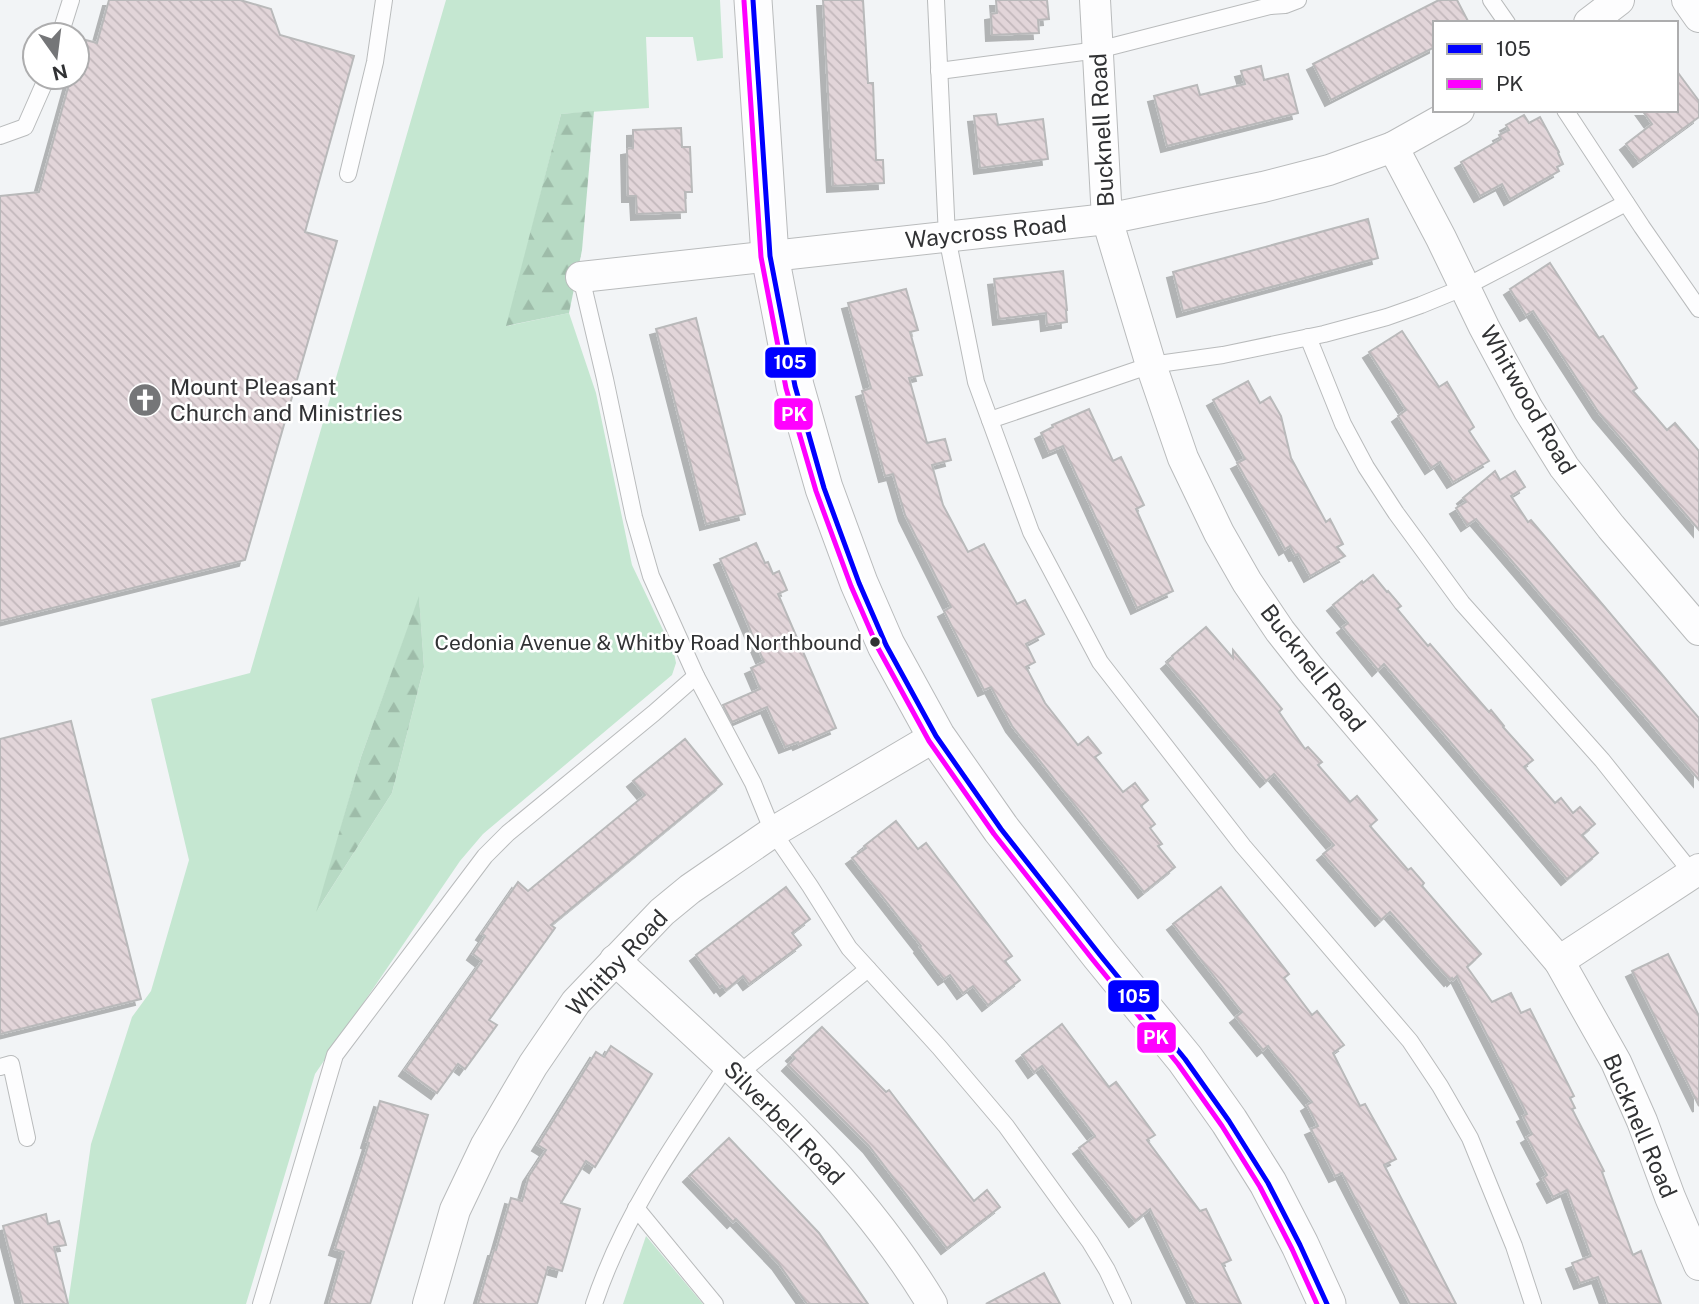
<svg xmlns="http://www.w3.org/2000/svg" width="1699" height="1304" font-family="'Public Sans',sans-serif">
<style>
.green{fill:#c5e7d1;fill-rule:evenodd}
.forest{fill:url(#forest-firs)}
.building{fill:url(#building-back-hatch);stroke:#b9b9ba;stroke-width:2;filter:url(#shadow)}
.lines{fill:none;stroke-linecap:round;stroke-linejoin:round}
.service-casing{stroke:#b9bbbc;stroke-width:18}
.minor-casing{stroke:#b9bbbc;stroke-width:32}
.tertiary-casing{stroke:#b9bbbc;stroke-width:39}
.service{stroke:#fdfdfe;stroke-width:16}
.minor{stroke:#fdfdfe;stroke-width:30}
.tertiary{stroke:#fdfdfe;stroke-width:37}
.bus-1-casing{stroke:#fff;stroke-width:10}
.bus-2-casing{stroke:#fff;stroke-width:10}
.bus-1{stroke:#00f;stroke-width:5}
.bus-2{stroke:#f0f;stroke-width:5}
.bus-dot{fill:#313234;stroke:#fff;stroke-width:2.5}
.labels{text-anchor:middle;stroke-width:5;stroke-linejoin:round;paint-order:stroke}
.bus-label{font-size:21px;fill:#313234;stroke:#fff;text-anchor:end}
.street-label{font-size:23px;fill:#313234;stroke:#fff}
.poi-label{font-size:23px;fill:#313234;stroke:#fff;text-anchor:start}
.line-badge{stroke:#fff;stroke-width:2.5}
.badge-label{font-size:19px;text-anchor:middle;font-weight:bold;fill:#fff}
</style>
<defs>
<pattern id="forest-firs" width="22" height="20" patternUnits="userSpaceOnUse" patternTransform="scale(1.75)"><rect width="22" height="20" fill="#b7dac4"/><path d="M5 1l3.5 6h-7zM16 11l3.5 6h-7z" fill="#9ebca9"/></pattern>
<pattern id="building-back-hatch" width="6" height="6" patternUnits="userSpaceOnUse" patternTransform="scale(1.75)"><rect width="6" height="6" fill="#e2d5d9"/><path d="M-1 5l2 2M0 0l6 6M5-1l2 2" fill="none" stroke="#c2b7bb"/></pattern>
<filter id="shadow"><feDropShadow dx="-6" dy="6" stdDeviation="0" flood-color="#0004"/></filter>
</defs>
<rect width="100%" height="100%" fill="#f2f4f6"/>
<g class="green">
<path d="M446 0H720L723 58 697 61 693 37H646L649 108 561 114 507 326 569 313 596 393 632 565 674 653 676 663 672 675 483 834 460 861 315 1074 246 1304H68L91 1144 132 1017 151 991 189 860 151 699 250 673ZM419 598 424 667 392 793 318 909 361 757Z"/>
<polygon points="646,1236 703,1304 623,1304"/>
</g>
<g class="forest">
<polygon points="594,111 582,250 569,313 506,326 561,114"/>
<polygon points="419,596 424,667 392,793 316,912 361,757"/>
</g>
<g class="building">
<polygon points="109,0 240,0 271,9 280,35 354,56 305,232 337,241 245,560 0,621 0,196 39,192 71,77 77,77 77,55 82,39 97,43"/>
<polygon points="823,0 863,0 868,83 873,83 876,160 883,160 884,183 833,186"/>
<polygon points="996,0 1047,0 1049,19 1038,20 1039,33 992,35 991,14 997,13"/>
<polygon points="1439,0 1457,0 1469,23 1435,23 1435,47 1331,100 1313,64"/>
<polygon points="1261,66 1264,80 1288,74 1298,113 1167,146 1154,96 1197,85 1200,95 1245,84 1241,71"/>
<polygon points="1676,70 1699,101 1699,117 1639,161 1626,144 1652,124 1642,110 1676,110"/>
<polygon points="996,114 998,125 1043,119 1048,159 980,168 974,116"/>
<polygon points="1524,115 1529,123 1540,117 1559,152 1558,153 1563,164 1557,167 1559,171 1510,199 1502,184 1480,196 1461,162 1501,139 1499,135 1509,130 1506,125"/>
<polygon points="681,128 682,147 690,147 692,192 685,192 686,212 637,214 636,196 628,196 627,149 633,148 633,130"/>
<polygon points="1368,219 1378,258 1183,311 1173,272"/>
<polygon points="1550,263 1599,338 1603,336 1637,388 1633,391 1667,430 1675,423 1699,451 1699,530 1599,413 1533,311 1526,315 1510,289"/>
<polygon points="1063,271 1067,310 1066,310 1067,322 1047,325 1046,313 999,319 994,279"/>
<polygon points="906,289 918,330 910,332 922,375 909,378 927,443 945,439 951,460 932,465 943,505 968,552 984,544 1017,604 1025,600 1044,634 1026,644 1035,662 1026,667 1045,703 1078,745 1088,737 1101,753 1095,757 1123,792 1135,783 1148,800 1141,806 1155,824 1150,828 1162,844 1158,846 1175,867 1144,892 1012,726 991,687 984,690 944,611 951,607 905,515 893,474 885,476 862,391 871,388 848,303"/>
<polygon points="696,318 745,514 706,524 656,329"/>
<polygon points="1402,331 1439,387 1447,382 1474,427 1469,431 1489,461 1453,482 1440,462 1431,468 1398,416 1406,410 1369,352"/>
<polygon points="1248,381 1260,403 1270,397 1281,416 1291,458 1326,522 1330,519 1343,544 1337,547 1345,556 1310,576 1298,554 1295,555 1290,546 1285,549 1270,522 1237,463 1245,459 1213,400"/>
<polygon points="1089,409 1113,461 1121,457 1144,505 1136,509 1173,591 1137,608 1063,446 1049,452 1041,433 1053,427 1052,425"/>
<polygon points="1495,471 1500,480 1515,471 1525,487 1511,496 1528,522 1531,520 1699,718 1699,780 1476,519 1467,525 1456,508 1466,502 1463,498"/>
<polygon points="756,543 765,563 768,562 773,574 779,571 787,590 778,594 836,728 799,744 798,742 785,747 767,707 732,722 723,705 760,689 751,668 764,662 720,559"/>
<polygon points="1373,575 1387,592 1388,591 1401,606 1397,609 1428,646 1430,644 1489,712 1491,710 1504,726 1503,727 1533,760 1524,767 1555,803 1561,798 1573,813 1580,807 1595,824 1582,835 1598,853 1567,879 1384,664 1378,670 1343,627 1348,623 1333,605 1362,581 1363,583"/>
<polygon points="1206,627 1233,658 1233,650 1282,709 1279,712 1305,749 1308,747 1322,762 1318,765 1350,802 1357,796 1377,820 1370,826 1408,870 1411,868 1424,883 1422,886 1481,954 1467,967 1492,1002 1511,993 1521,1013 1530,1009 1574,1096 1570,1098 1575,1108 1572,1109 1604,1171 1602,1172 1633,1255 1641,1251 1661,1304 1608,1304 1598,1277 1580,1283 1572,1263 1591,1256 1567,1190 1553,1197 1543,1178 1547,1175 1527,1137 1532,1134 1523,1116 1527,1114 1457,976 1453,980 1452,978 1450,980 1390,912 1381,920 1323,854 1334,845 1274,774 1266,781 1167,663 1173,658 1172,656"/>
<polygon points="71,721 141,999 0,1034 0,739"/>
<polygon points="685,739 722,784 551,925 555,928 489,1020 497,1025 465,1069 458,1064 437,1093 405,1070 482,961 473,954 485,936 482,934 518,882 528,891 645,795 633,781"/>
<polygon points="896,821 918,849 926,843 1012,956 1005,961 1020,980 988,1005 973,986 963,993 950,975 944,979 920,947 921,946 852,858 866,848 864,846"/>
<polygon points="786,887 810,919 792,933 801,945 749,984 743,976 726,990 722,985 720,987 696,955"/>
<polygon points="1221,887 1289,974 1284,978 1312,1015 1317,1011 1344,1045 1333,1053 1360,1106 1365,1104 1396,1159 1384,1165 1456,1304 1410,1304 1342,1173 1335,1176 1311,1129 1318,1126 1307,1105 1312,1102 1268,1046 1263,1050 1236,1017 1242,1012 1173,924"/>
<polygon points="1668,954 1699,1016 1699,1106 1632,971"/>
<polygon points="1062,1024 1109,1087 1116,1082 1155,1135 1147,1140 1200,1211 1206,1209 1231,1260 1222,1264 1241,1304 1196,1304 1150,1209 1135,1221 1079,1148 1095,1136 1042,1066 1034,1072 1022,1055"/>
<polygon points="822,1027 886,1092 889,1090 974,1201 987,1190 1000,1207 947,1248 869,1146 788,1065 795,1058 792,1055"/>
<polygon points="611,1046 652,1074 595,1167 586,1161 561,1203 580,1209 562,1271 548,1267 537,1304 478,1304 494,1250 496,1250 511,1198 522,1201 529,1176 546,1150 538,1145 596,1052 604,1057"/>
<polygon points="380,1101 428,1115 370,1304 329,1304 344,1252 335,1249 369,1143 367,1142"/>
<polygon points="729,1138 819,1233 868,1304 807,1304 778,1263 736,1219 733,1222 689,1176"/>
<polygon points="46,1214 48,1224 59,1221 66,1245 54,1247 68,1304 23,1304 3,1226"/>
<polygon points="1044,1273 1060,1304 986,1304"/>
</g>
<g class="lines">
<g class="service-casing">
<g id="service">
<polyline points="936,0 947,237 976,382 1031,532 1100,662 1243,846 1410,1041 1440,1086 1470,1138 1514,1246 1533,1304"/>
<polyline points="1269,0 1270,6 1285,5 1298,0"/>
<polyline points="1491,0 1507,23"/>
<polyline points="60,35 71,0"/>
<polyline points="939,71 1098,50 1270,6"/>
<polyline points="1565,110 1642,227 1699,309"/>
<polyline points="0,136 25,127 47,77"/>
<polyline points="348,174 375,62 384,0"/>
<polyline points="581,277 605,379 634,517 651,576 696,676 753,783 773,832 810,886 849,948 939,1047 1006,1126 1090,1242 1107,1270 1123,1304"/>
<polyline points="1308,337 1343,424 1366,467 1396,513 1462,603 1602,760 1696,878"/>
<polyline points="990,420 1151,365 1223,355 1324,334 1387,317 1421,305 1465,287 1626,203"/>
<polyline points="0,1067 11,1064 27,1138"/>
<polyline points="737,1075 868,969"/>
<polyline points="636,1208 715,1304"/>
<polyline points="261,1304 335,1055 485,856 508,833 654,713 696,676"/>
<path d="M594 1304C623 1217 676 1140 727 1065"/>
</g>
</g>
<g class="minor-casing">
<g id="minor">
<polyline points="1095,0 1107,219 1151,365 1183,458 1219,533 1247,582 1280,631 1310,669 1559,961 1616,1062 1642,1121 1670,1197 1699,1265"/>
<polyline points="1687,0 1699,17"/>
<polyline points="1589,23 1619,0"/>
<polyline points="1393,147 1441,238 1484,327 1528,409 1564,467 1611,527 1699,630"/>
<polyline points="581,277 1107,219 1263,187 1329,170 1393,147 1459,110"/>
<path d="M615 960C729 1066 851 1169 932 1304"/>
<polyline points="1559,961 1699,869"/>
<polyline points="428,1304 455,1210 486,1145 533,1065 576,1002 662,912 690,889 773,832 936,736"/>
</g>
</g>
<g class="tertiary-casing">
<polyline id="tertiary" points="753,0 770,256 795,386 824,488 859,583 886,645 936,736 1001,829 1100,955 1185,1059 1229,1121 1268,1183 1300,1245 1327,1304"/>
</g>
<use href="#service" class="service"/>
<use href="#minor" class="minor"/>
<use href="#tertiary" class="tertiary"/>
<g class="bus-1-casing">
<polyline id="bus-1" points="753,0 770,256 795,386 824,488 859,583 886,645 936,736 1001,829 1100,955 1185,1059 1229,1121 1268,1183 1300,1245 1327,1304"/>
</g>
<g class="bus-2-casing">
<polyline id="bus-2" points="744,1 761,257 786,388 816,491 851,586 878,648 929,741 994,834 1093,960 1178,1064 1222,1126 1260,1187 1292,1249 1317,1304"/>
</g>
<use href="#bus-1" class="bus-1"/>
<use href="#bus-2" class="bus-2"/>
</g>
<defs>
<g id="church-disc" transform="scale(1.75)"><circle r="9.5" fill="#757678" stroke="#fff"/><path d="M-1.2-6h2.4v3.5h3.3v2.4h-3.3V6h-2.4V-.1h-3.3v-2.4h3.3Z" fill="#fff"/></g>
</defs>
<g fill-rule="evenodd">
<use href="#church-disc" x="145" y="400"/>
</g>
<circle class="bus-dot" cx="875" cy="642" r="6"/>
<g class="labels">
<g class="bus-label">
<text x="862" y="650">Cedonia Avenue &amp; Whitby Road Northbound</text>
</g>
<g class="street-label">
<text transform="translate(1102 130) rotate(-93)" y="8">Bucknell Road</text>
<text transform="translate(986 232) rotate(-6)" y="8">Waycross Road</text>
<text transform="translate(1528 400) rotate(60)" y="8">Whitwood Road</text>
<text transform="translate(1313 668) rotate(52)" y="8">Bucknell Road</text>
<text transform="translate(617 963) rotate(-47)" y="8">Whitby Road</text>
<text transform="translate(784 1123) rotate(46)" y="8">Silverbell Road</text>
<text transform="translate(1640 1126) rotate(67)" y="8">Bucknell Road</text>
</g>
<g class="poi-label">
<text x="170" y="395">Mount Pleasant<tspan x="170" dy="26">Church and Ministries</tspan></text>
</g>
</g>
<g class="line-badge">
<rect x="764" y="346" width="53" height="33" rx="7" fill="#00f"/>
<rect x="773" y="397" width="41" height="34" rx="7" fill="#f0f"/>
<rect x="1107" y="979" width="53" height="34" rx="7" fill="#00f"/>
<rect x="1136" y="1021" width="41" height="33" rx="7" fill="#f0f"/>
</g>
<g class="badge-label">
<text x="790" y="369">105</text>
<text x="794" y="421">PK</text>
<text x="1134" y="1003">105</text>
<text x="1156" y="1044">PK</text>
</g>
<rect x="1433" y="21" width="245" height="91" fill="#ffffff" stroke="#adadae" stroke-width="2"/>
<rect x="1447" y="44" width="35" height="10" fill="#0000ff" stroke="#adadae" stroke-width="2"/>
<text x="1496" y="56" font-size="21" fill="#313234">105</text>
<rect x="1447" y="79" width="35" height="10" fill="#ff00ff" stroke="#adadae" stroke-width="2"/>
<text x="1496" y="91" font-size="21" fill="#313234">PK</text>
<g transform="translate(56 56) rotate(166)"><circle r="33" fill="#ffffff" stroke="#adadae" stroke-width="2"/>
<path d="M0-5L12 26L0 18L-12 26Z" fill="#757678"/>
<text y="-10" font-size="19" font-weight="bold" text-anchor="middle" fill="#313234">N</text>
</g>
</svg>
